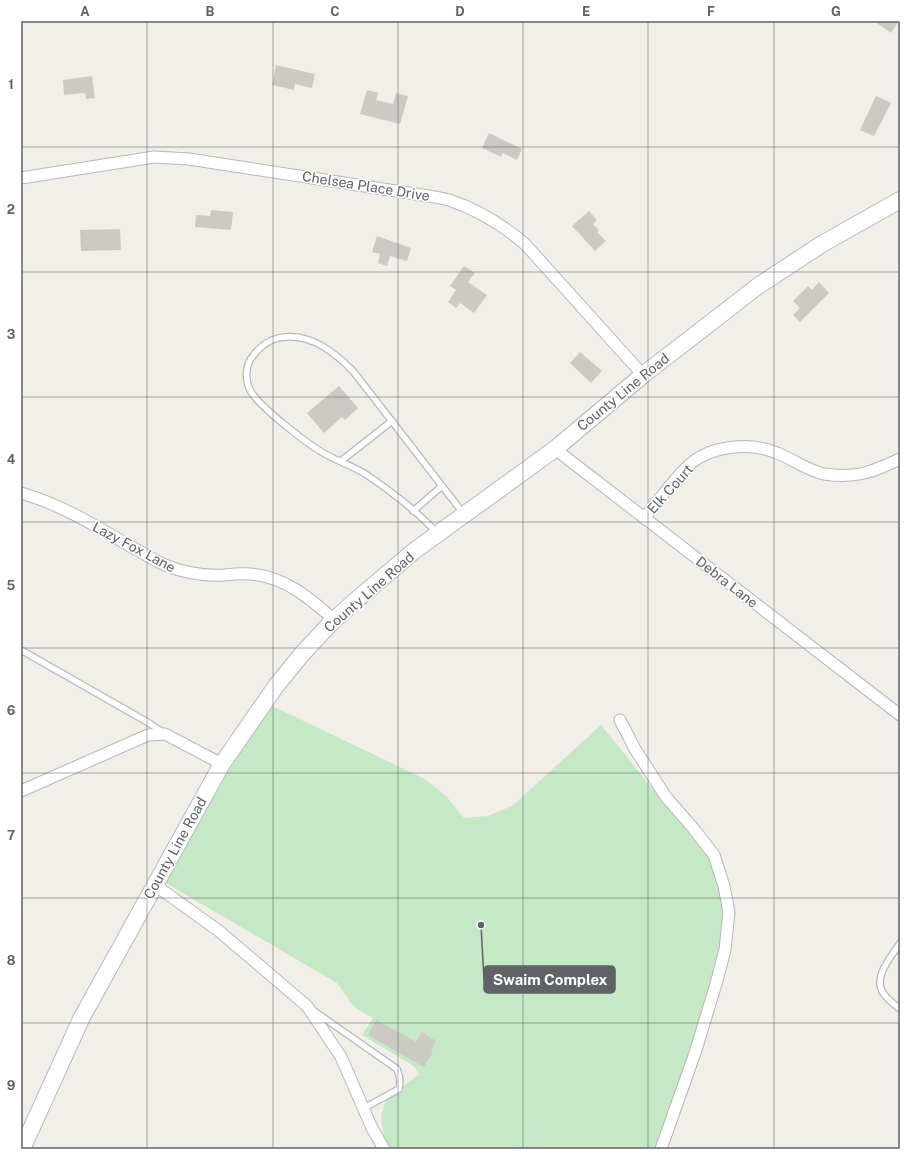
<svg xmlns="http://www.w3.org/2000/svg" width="921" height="1170" font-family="'Public Sans',sans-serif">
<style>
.green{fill:#c5e8c5}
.building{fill:#cccac5}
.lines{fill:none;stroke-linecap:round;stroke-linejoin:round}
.lane-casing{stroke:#b5b8bc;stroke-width:8}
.street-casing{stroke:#b5b8bc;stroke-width:13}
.secondary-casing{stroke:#b6babf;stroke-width:18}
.lane{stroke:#fff;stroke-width:5.5}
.street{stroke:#fff;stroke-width:11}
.secondary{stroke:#fff;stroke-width:16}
.grid{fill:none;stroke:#5f6368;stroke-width:1;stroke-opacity:0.55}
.labels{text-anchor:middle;stroke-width:3;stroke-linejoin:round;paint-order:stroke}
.street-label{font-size:14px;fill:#5f6368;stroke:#fff}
.leader{fill:none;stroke:#5f6368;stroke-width:1.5}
.callout-dot{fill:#5f6368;stroke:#fff;stroke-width:1.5}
.callout{fill:#5f6368;stroke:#5f6368;stroke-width:1.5}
.callout-label{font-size:15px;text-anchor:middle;font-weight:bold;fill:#fff}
.neatline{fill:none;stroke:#5f6368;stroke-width:1.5}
.grid-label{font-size:13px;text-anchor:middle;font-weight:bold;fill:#5f6368}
</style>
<rect width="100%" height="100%" fill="#f1efe8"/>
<polygon class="green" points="268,704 425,779 447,797 464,818 488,816 512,806 601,725 711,861 725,900 722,950 689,1051 668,1121 656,1149 392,1149 384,1138 381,1116 386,1100 419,1074 414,1066 362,1035 373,1018 354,1007 337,983 164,882"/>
<g class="building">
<polygon points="874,21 899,21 891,33"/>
<polygon points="276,65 315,74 312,88 295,84 294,90 272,85"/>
<polygon points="92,76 95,98 86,99 85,93 64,95 63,80"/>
<polygon points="367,90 378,93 376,100 393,104 396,93 408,96 400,124 360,114"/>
<polygon points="876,96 891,103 874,136 860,130"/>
<polygon points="489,133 522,149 517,160 503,153 501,157 482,148"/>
<polygon points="211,210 233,212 231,230 195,227 196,215 210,216"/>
<polygon points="589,211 597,220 593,224 599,231 597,232 606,241 595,251 572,226"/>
<polygon points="120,229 121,250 81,251 80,230"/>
<polygon points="377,236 411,248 407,261 390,256 387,266 378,263 380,254 372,252"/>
<polygon points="464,266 475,273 468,282 487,295 474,313 460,303 456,308 448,302 456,290 450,286"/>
<polygon points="819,282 829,293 800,322 793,315 800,308 793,301 808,286 812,290"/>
<polygon points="580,352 602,371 591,383 570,363"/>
<polygon points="339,386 358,408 345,420 342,417 324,433 307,413"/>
<polygon points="376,1020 416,1042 422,1032 436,1041 431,1051 433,1052 424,1067 368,1035"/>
</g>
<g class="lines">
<g class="lane-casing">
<g id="lane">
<polyline points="341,461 392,421"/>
<polyline points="413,511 442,486"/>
<path d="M437 533C417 511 392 492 367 475 355 467 342 463 329 456 312 448 258 406 250 390 245 380 245 365 253 356 261 345 271 338 285 337 313 335 334 352 353 371L463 513"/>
<polyline points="21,650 149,723 164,733"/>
<path d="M900 943C892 956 874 975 882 991 886 999 894 1004 900 1009"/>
<path d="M314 1011 397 1069C400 1076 401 1081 399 1089L364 1108"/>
</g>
</g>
<g class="street-casing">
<g id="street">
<path d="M21 178 154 157 189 159 422 195C431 196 440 198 449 200 476 209 504 226 525 244L643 375"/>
<polyline points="555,449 900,715"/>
<path d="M21 493C60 504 96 526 130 546 142 552 153 560 165 565 184 573 203 576 224 575 233 574 242 573 251 574 285 577 310 598 334 620"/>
<path d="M644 518C659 501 681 468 700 457 722 445 753 443 777 453 793 459 806 470 824 474 856 479 872 472 900 459"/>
<polyline points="620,720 635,749 666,797 693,828 714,855 724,886 729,912 725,950 716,984 696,1050 661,1149"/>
<polyline points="21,791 148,735 165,734 222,764"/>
<polyline points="155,885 219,931 307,1006 341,1057 372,1128 384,1149"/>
</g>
</g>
<g class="secondary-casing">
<polyline id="secondary" points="22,1149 82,1017 222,764 276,686 302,654 330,624 356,600 414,551 555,449 643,375 758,286 822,244 900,200"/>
</g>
<use href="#lane" class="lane"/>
<use href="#street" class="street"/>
<use href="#secondary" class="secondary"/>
</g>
<path class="grid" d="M147 21V1149M273 21V1149M398 21V1149M523 21V1149M648 21V1149M774 21V1149M21 147H900M21 272H900M21 397H900M21 522H900M21 648H900M21 773H900M21 898H900M21 1023H900"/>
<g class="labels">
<g class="street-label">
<text transform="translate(366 186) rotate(9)" y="5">Chelsea Place Drive</text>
<text transform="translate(623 392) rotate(-39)" y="5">County Line Road</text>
<text transform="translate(670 489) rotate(-48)" y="5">Elk Court</text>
<text transform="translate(134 547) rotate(28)" y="5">Lazy Fox Lane</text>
<text transform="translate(727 582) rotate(38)" y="5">Debra Lane</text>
<text transform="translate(369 592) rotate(-41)" y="5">County Line Road</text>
<text transform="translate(175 848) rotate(-61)" y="5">County Line Road</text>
</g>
</g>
<path class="leader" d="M481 925L484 980"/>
<circle class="callout-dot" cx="481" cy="925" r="4"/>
<rect class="callout" x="484" y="966" width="131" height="27" rx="4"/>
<g class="callout-label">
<text x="550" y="985">Swaim Complex</text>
</g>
<rect width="921" height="1170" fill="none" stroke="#ffffff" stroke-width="44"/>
<rect x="22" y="22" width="877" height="1126" class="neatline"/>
<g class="grid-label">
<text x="85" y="16">A</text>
<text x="210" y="16">B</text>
<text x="335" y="16">C</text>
<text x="460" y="16">D</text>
<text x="586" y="16">E</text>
<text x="711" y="16">F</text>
<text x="836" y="16">G</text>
<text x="11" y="89">1</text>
<text x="11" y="214">2</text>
<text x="11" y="339">3</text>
<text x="11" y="464">4</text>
<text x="11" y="590">5</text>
<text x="11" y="715">6</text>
<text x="11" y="840">7</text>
<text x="11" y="965">8</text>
<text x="11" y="1090">9</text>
</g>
</svg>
